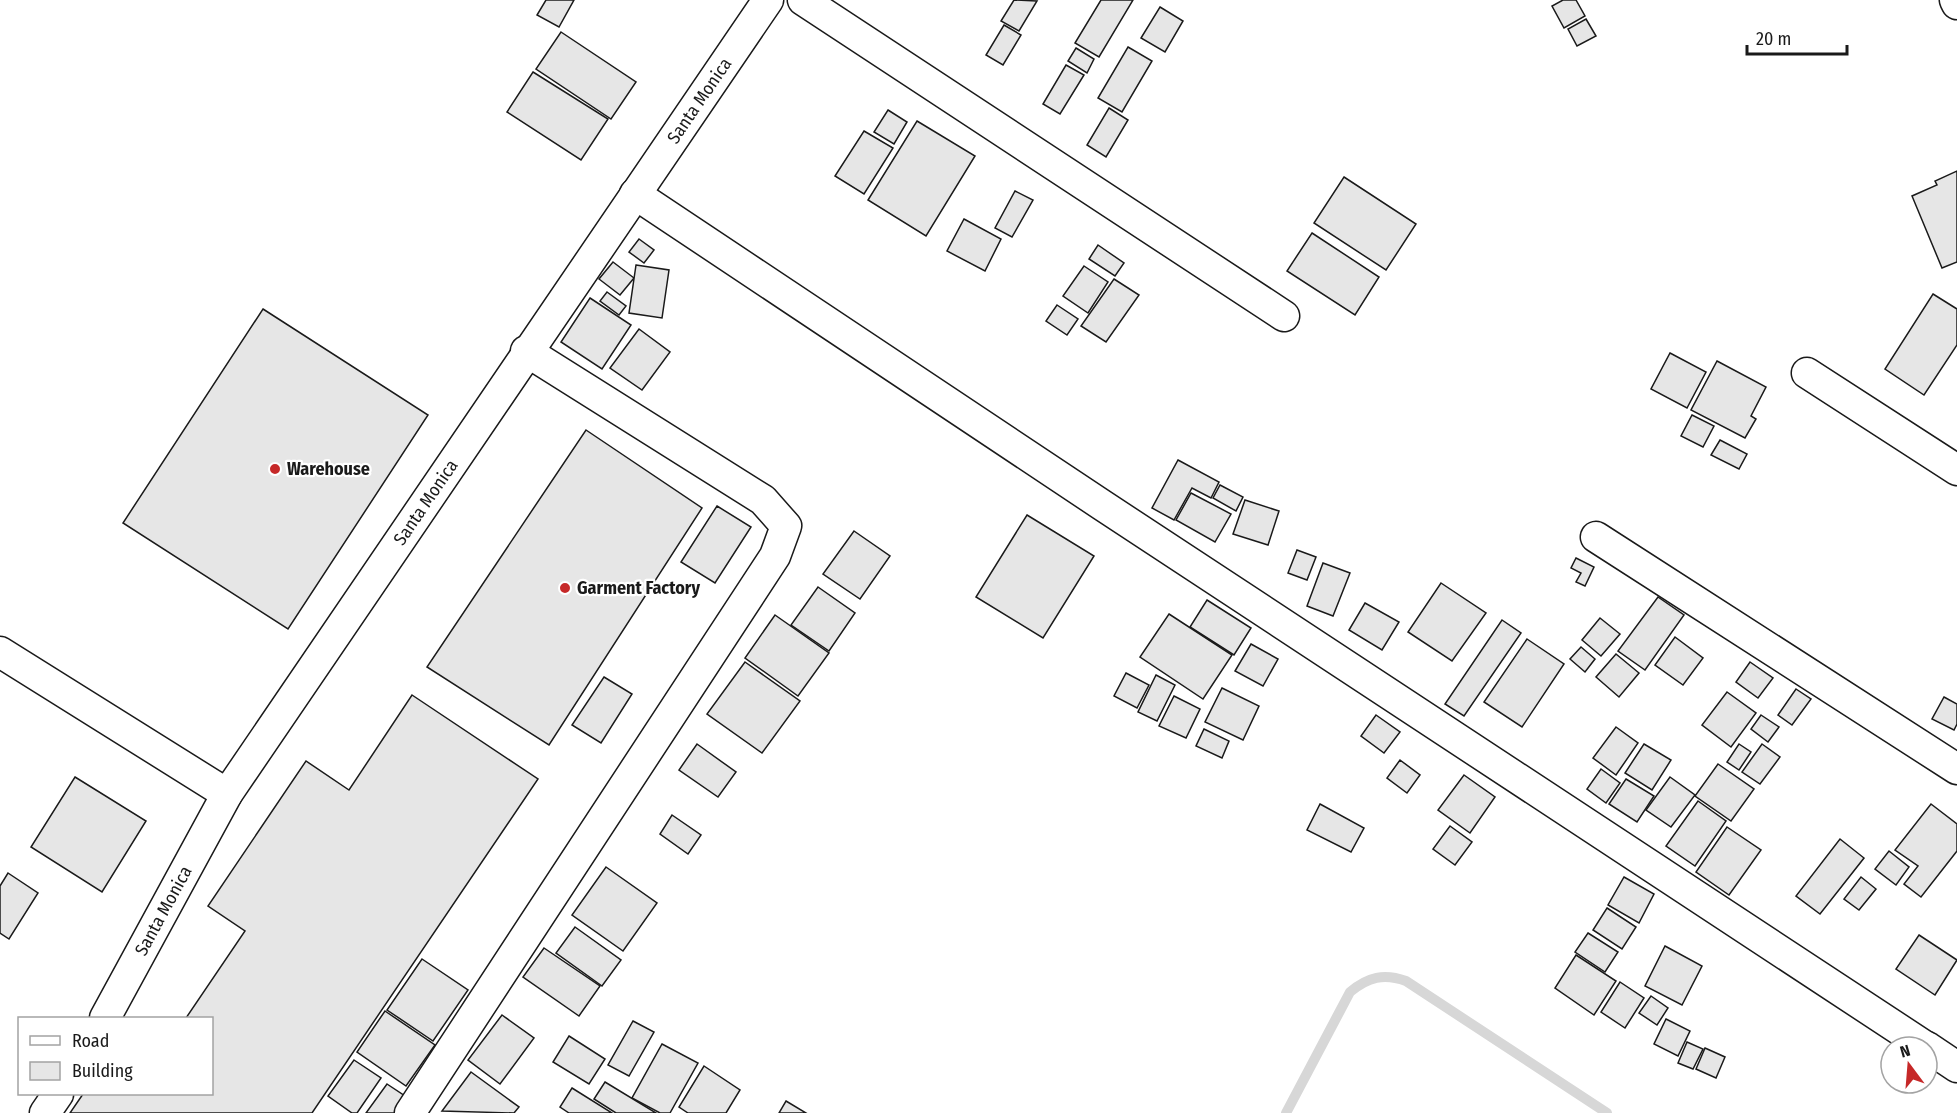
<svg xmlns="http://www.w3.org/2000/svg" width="1957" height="1113" font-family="'Fira Sans Condensed',sans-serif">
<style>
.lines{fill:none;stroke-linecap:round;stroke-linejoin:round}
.stream{stroke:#d7d7d7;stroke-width:10}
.building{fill:#e6e6e6;stroke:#1a1a1a;stroke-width:1.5}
.street-casing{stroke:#1a1a1a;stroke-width:33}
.street{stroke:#fff;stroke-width:30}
.poi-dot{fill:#c62828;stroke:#fff;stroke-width:2}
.labels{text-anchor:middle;stroke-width:4.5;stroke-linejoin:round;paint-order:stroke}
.street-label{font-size:18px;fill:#1a1a1a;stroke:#fff}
.poi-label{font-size:18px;font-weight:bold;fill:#1a1a1a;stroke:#fff;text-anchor:start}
</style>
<rect width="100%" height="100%" fill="#fff"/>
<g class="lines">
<path class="stream" d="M1286 1113 1350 992C1368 977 1384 973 1406 981L1607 1113"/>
</g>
<g class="building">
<polygon points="546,0 574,0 559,27 537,15"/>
<polygon points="1014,0 1037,1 1019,31 1001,21"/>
<polygon points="1101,0 1133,0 1099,57 1075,43"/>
<polygon points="1563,0 1576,0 1585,16 1564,28 1552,6"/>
<polygon points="1160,7 1183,21 1165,52 1141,38"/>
<polygon points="1586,19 1596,36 1577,46 1568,29"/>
<polygon points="1004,25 1021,35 1003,65 986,55"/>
<polygon points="561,32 636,82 611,119 536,69"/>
<polygon points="1128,47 1152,61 1122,112 1098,98"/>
<polygon points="1076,48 1094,59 1087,73 1068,61"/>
<polygon points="1066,65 1084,75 1060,114 1043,104"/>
<polygon points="533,72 608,119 581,160 507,112"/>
<polygon points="1109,108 1128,120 1106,157 1087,145"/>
<polygon points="888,110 907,122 894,144 874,132"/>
<polygon points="917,121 975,156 926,236 868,200"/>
<polygon points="864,131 893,148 864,194 835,176"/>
<polygon points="1957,171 1957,262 1942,268 1912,196 1937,185 1935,181"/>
<polygon points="1344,177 1416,224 1386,270 1314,223"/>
<polygon points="1015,191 1033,200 1012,237 995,228"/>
<polygon points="964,219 1001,239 985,271 947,251"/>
<polygon points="1312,233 1379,277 1355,315 1287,271"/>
<polygon points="639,239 654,250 644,263 629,252"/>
<polygon points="1098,245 1124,263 1115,276 1089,259"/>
<polygon points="613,262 634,278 620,295 599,279"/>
<polygon points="636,265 669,270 662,318 629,313"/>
<polygon points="1084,266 1108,282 1088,313 1063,296"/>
<polygon points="1114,279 1139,295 1106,342 1081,326"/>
<polygon points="607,292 626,306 619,315 600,301"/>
<polygon points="1933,294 1957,309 1957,345 1924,395 1885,369"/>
<polygon points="590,298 631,325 602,369 561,342"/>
<polygon points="1057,305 1078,319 1067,335 1046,321"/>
<polygon points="263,309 428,415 288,629 123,523"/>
<polygon points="639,329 670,352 642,390 610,368"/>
<polygon points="1670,353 1706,372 1687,408 1651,389"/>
<polygon points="1717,361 1766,387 1751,416 1756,419 1745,438 1691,410"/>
<polygon points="1692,415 1714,426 1703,447 1681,436"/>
<polygon points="586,430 702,508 549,745 427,667"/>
<polygon points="1720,440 1747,454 1739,469 1711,455"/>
<polygon points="1178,460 1219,482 1211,498 1192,488 1174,520 1152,508"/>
<polygon points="1220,485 1243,497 1236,511 1213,498"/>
<polygon points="1191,493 1231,514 1215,542 1176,520"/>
<polygon points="1245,500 1279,511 1268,545 1233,534"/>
<polygon points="717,506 751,527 715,583 681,562"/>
<polygon points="1027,515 1094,556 1043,638 976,597"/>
<polygon points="854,531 890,556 860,599 823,574"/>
<polygon points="1297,550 1316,557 1307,580 1288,573"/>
<polygon points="1576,558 1594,567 1585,586 1576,582 1581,573 1571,568"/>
<polygon points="1323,563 1350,573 1333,616 1307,606"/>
<polygon points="1441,583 1486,613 1452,661 1408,632"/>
<polygon points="818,587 855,613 829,651 791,625"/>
<polygon points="1658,597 1684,615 1645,670 1618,651"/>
<polygon points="1207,600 1251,628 1234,655 1190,627"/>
<polygon points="1365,603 1399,622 1382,650 1349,630"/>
<polygon points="1169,614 1232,655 1203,699 1140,657"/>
<polygon points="775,615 829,653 798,696 745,658"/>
<polygon points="1600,618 1620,634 1601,656 1582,640"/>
<polygon points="1502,620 1521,633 1464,716 1445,704"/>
<polygon points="1675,637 1703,658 1683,685 1655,665"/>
<polygon points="1527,639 1564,664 1522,727 1484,702"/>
<polygon points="1251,644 1278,659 1263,686 1235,671"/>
<polygon points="1581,647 1595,659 1585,672 1570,659"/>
<polygon points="1616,654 1639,673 1619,697 1596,677"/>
<polygon points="745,662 800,701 762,753 707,714"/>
<polygon points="1750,662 1773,678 1758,698 1736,682"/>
<polygon points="1126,673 1149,685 1137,708 1114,696"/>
<polygon points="1156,675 1175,685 1157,721 1138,712"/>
<polygon points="604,677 632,694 601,743 572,725"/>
<polygon points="1222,688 1259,706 1243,740 1205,722"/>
<polygon points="1796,689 1811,699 1792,725 1778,715"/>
<polygon points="1727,692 1756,713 1731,747 1702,725"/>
<polygon points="412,695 538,779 312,1113 70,1113 83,1094 212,1094 212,1018 186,1018 245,931 208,906 306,761 349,790"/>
<polygon points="1174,696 1200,709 1186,738 1159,726"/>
<polygon points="1944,697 1957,704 1957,724 1954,730 1932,719"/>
<polygon points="1376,715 1400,732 1384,753 1361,736"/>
<polygon points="1761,715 1779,727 1768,742 1751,729"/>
<polygon points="1616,727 1638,743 1616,775 1593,758"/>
<polygon points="1204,729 1229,741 1222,758 1196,746"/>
<polygon points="697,744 736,772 718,797 679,770"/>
<polygon points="1644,744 1671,760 1652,790 1625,773"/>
<polygon points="1739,744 1751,752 1739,770 1727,762"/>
<polygon points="1762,744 1780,757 1760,784 1742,772"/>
<polygon points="1400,760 1420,775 1407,793 1387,778"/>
<polygon points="1718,764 1754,789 1731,821 1695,796"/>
<polygon points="1601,769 1620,783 1606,803 1587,789"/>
<polygon points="1464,775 1495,797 1470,833 1438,810"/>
<polygon points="75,777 146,821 102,892 31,847"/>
<polygon points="1670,777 1695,795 1671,827 1646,810"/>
<polygon points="1626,779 1654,796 1637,822 1609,804"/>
<polygon points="1698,801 1726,821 1695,866 1666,846"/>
<polygon points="1320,804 1364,828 1351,852 1307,830"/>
<polygon points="1931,804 1957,824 1957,851 1921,897 1904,884 1918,866 1895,850"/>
<polygon points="672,815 701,835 688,854 660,834"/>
<polygon points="1450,826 1472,842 1455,865 1433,849"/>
<polygon points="1727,827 1761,850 1729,895 1696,872"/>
<polygon points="1840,839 1864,858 1820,914 1796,896"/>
<polygon points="1889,851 1909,867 1896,885 1875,869"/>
<polygon points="606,867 657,903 623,951 572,915"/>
<polygon points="8,873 38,893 9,939 0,933 0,886"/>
<polygon points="1624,877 1654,894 1639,923 1608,905"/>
<polygon points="1861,877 1876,889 1859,910 1844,899"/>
<polygon points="1607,908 1636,927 1622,949 1593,930"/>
<polygon points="575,927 621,960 602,986 556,953"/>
<polygon points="1588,933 1618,952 1605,972 1575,952"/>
<polygon points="1919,935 1957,960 1935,995 1896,969"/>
<polygon points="1665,946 1702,966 1682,1005 1645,986"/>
<polygon points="544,948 600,986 579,1016 523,977"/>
<polygon points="1576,955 1616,981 1594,1015 1555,988"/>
<polygon points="422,959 468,990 433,1041 387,1010"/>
<polygon points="1620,982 1644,998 1625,1028 1601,1012"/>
<polygon points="1651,996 1668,1008 1657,1025 1639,1013"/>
<polygon points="385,1011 435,1045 406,1086 357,1052"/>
<polygon points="502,1015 534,1038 500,1084 468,1060"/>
<polygon points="1666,1019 1690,1031 1678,1056 1654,1044"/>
<polygon points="633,1021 654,1032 629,1076 608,1065"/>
<polygon points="569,1036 605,1059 589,1084 553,1062"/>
<polygon points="1687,1042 1703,1049 1693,1069 1678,1063"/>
<polygon points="662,1044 698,1063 670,1113 660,1113 632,1098"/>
<polygon points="1705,1048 1725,1057 1716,1078 1696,1069"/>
<polygon points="354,1060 381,1078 357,1113 352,1113 328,1096"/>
<polygon points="704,1066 740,1090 726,1113 688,1113 679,1107"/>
<polygon points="471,1072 519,1107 514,1113 442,1111"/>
<polygon points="605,1082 656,1113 616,1113 594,1099"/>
<polygon points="387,1084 408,1098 397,1113 366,1113"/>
<polygon points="572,1088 612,1113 569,1113 560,1107"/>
<polygon points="786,1101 806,1113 779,1113"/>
</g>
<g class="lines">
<g class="street-casing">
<g id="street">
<polyline points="803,0 1284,316"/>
<polyline points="1955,0 1957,4"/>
<polyline points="635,194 1102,505 1926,1047"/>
<polyline points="1807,373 1957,470"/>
<polyline points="1596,537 1957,769"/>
<polyline points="0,652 227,794"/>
<path id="s1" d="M105 1018 227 794 768 0"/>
<polyline points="1927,1047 1957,1067"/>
<polyline points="45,1113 58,1094"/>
<polyline points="410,1113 775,556 786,526 763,500 526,351"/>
</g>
</g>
<use href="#street" class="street"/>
</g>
<g class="poi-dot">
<circle cx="275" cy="469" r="6"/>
<circle cx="565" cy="588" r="6"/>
</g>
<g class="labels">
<g class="street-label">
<text dy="6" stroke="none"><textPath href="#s1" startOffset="1094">Santa Monica</textPath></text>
<text dy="6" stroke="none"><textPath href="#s1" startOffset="608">Santa Monica</textPath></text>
<text dy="6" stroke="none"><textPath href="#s1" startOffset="122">Santa Monica</textPath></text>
</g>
<g class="poi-label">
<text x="287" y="475">Warehouse</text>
<text x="577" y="594">Garment Factory</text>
</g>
</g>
<rect x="18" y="1017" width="195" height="78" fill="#ffffff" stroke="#a3a3a3" stroke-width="1.5"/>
<rect x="30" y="1036" width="30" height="9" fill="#ffffff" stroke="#a3a3a3" stroke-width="1.5"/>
<text x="72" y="1047" font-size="18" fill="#1a1a1a">Road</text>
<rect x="30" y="1062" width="30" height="18" fill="#e6e6e6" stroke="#a3a3a3" stroke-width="1.5"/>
<text x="72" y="1077" font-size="18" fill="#1a1a1a">Building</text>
<g transform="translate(1909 1065) rotate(344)"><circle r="28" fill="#ffffff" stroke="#a3a3a3" stroke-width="1.5"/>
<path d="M0-4.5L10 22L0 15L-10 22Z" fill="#c62828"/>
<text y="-9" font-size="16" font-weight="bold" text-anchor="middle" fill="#1a1a1a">N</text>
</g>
<path d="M1747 45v9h100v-9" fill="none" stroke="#1a1a1a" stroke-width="3"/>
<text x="1756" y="45" font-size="18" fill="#1a1a1a" stroke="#ffffff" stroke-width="4.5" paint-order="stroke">20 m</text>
</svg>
